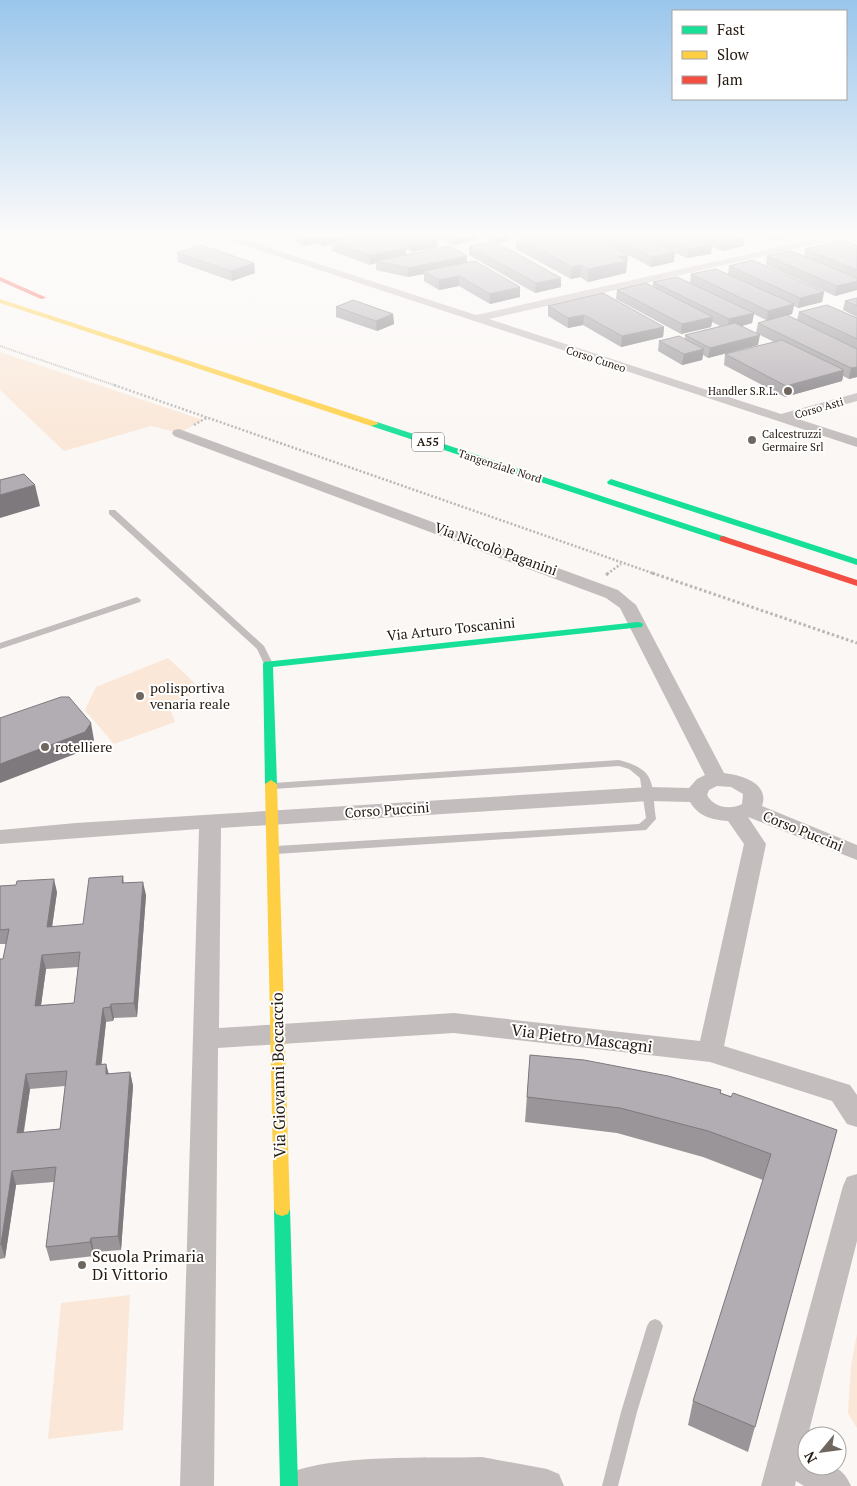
<svg xmlns="http://www.w3.org/2000/svg" width="857" height="1486" font-family="'PT Serif',serif">
<style>
.green{fill:#fae7d7}
.lines{fill:none;stroke-linecap:round;stroke-linejoin:round}
.path-far2{stroke:#bab6b4;stroke-width:2;stroke-dasharray:1 1;stroke-linecap:butt}
.path-far1{stroke:#bab6b4;stroke-width:2.5;stroke-dasharray:2 2;stroke-linecap:butt}
.path{stroke:#bab6b4;stroke-width:3;stroke-dasharray:2.5 2.5;stroke-linecap:butt}
.lane{fill:#c4bdbd;fill-rule:evenodd}
.street{fill:#c4bdbd;fill-rule:evenodd}
.fast{fill:#16e098;fill-rule:evenodd}
.slow{fill:#ffcf43;fill-rule:evenodd}
.jam{fill:#f24e42;fill-rule:evenodd}
.wall{fill:#999599;fill-rule:evenodd}
.shaded-wall{fill:#7d797d}
.building{fill:#b2adb2;stroke:#7d797d;fill-rule:evenodd}
.poi-dot{fill:#6f675f;stroke:#fff;stroke-width:2}
.labels{text-anchor:middle;stroke-width:4;stroke-linejoin:round;paint-order:stroke}
.far-street-label{font-size:11px;fill:#24190f;stroke:#fff}
.far-poi-label{font-size:11px;fill:#24190f;stroke:#fff;text-anchor:end}
.shield{fill:#fff;stroke:#665e57;stroke-width:1}
.shield-label{font-size:12px;font-weight:bold;fill:#24190f}
.street-label{font-size:14px;fill:#24190f;stroke:#fff}
.poi-label{font-size:14px;fill:#24190f;stroke:#fff;text-anchor:start}
.near-street-label{font-size:16px;fill:#24190f;stroke:#fff}
.near-poi-label{font-size:16px;fill:#24190f;stroke:#fff;text-anchor:start}
</style>
<rect width="100%" height="100%" fill="#faf7f4"/>
<g class="green">
<polygon points="0,352 203,420 179,433 151,426 64,451 0,390"/>
<polygon points="168,658 202,690 177,701 182,707 171,711 175,722 114,744 85,710 96,687"/>
<polygon points="130,1295 123,1430 48,1439 61,1303"/>
<polygon points="857,1334 857,1428 848,1413 851,1366"/>
</g>
<g class="lines">
<polyline class="path-far2" points="0,346 117,386"/>
<g class="path-far1">
<polyline points="114,385 655,574"/>
<polyline points="194,425 208,417"/>
<polyline points="607,574 621,564"/>
</g>
<g class="path">
<polyline points="652,573 857,643"/>
<polyline points="606,575 609,573"/>
</g>
<g class="lane">
<polygon points="109,510 115,510 264,646 273,664 271,666 265,666 257,649 109,514"/>
<polygon points="137,597 141,600 140,602 0,649 0,643"/>
<path d="M619 760C658 770 651 784 656 819L646 830 276 854 272 853 271 850 272 847 276 846 639 824 646 818 640 778 629 769 619 766 273 789 268 786 273 783Z"/>
<polygon points="655,1319 660,1321 663,1326 637,1412 618,1486 602,1486 621,1412 647,1326 650,1321"/>
</g>
<g class="street">
<polygon points="216,236 233,236 476,315 829,236 850,236 489,319 781,414 857,393 857,401 795,418 857,438 857,447"/>
<path d="M179 429 618 590 636 605 724 773C741 775 770 783 762 806L857 845V860L748 817 766 844 724 1046 850 1085 857 1095V1127L847 1124 832 1101 710 1062 454 1033 218 1048 214 1486H180L199 829 0 844V830L76 823 649 787 689 788 697 779 705 775 620 608 606 598 174 436 172 433 174 430ZM717 786 731 787 743 794 742 804C730 810 714 808 707 795L709 790ZM649 801 690 802C698 816 712 820 728 821L744 844 700 1041 454 1013 219 1028 221 828Z"/>
<path d="M857 1174V1241L805 1447 807 1449V1466C829 1466 841 1463 851 1486H804L796 1481 795 1486H761L843 1186 847 1177Z"/>
<path d="M482 1457 547 1469 559 1474 564 1486H282L287 1474C337 1453 427 1459 482 1457Z"/>
</g>
<g class="fast">
<polygon points="371,422 377,422 726,537 728,539 726,541 720,541 371,426"/>
<polygon points="611,479 857,559 857,565 608,484 607,482"/>
<polygon points="638,622 642,623 643,625 642,627 273,667 277,784 271,788 265,784 263,664 264,662"/>
<polygon points="282,1202 288,1204 290,1209 298,1486 280,1486 274,1209 276,1204"/>
</g>
<g class="slow">
<polygon points="0,299 377,422 378,424 371,426 0,303"/>
<polygon points="271,780 277,784 290,1209 288,1214 282,1216 276,1214 274,1209 265,784"/>
</g>
<g class="jam">
<polygon points="0,277 45,297 46,298 41,299 0,281"/>
<polygon points="723,536 857,580 857,586 720,541 720,537"/>
</g>
</g>
<g class="wall">
<polygon points="288,236 435,236 438,247 412,252 406,249 406,255 467,262 520,297 490,304 459,286 439,290 424,281 424,274 408,277 376,270 376,263 370,265 332,251 332,244 322,246 317,243 303,246"/>
<polygon points="437,236 477,236 477,240 453,245"/>
<polygon points="483,236 509,236 509,241 497,243 561,278 561,287 535,293 469,255 469,246 491,242 483,238"/>
<polygon points="522,236 744,236 745,237 744,246 722,251 711,246 711,254 687,258 675,253 674,262 651,267 628,255 626,273 588,282 580,277 571,279 516,249 517,237"/>
<polygon points="764,236 797,236 775,241"/>
<polygon points="857,246 857,290 835,296 766,265 767,256 804,256 805,249"/>
<polygon points="177,253 254,263 255,273 232,281 178,262"/>
<polygon points="729,266 824,292 822,302 798,308 794,306 792,314 787,316 797,320 799,312 857,318 857,377 849,379 843,376 842,381 785,397 724,365 725,354 774,342 756,333 758,323 766,320 754,314 752,323 742,326 758,345 708,358 703,355 702,360 682,365 658,351 659,341 685,339 685,335 720,326 712,322 711,327 681,334 616,299 617,290 653,286 653,282 690,283 691,274 728,274"/>
<polygon points="857,298 857,317 843,310 845,301"/>
<polygon points="548,306 664,327 663,337 621,347 583,325 568,328 548,316"/>
<polygon points="336,307 393,314 394,324 377,331 336,317"/>
<path d="M123 876 124 883 146 895 137 1017 114 1018 113 1021 106 1022 101 1064H106L109 1074 130 1072 133 1086 121 1250 94 1252V1256L50 1261 46 1247 54 1182 16 1185 5 1258 0 1259V959H3L6 944H0V886L57 892 52 927 83 924ZM78 967 74 1003 41 1005 46 969ZM65 1086 60 1129 24 1132 30 1089Z"/>
<polygon points="530,1055 721,1090 721,1093 837,1130 748,1452 688,1425 693,1401 763,1180 703,1157 617,1133 525,1122"/>
</g>
<g class="shaded-wall">
<polygon points="305,236 317,236 317,243 303,246 302,237"/>
<polygon points="321,236 371,236 332,242 332,244 322,246"/>
<polygon points="453,236 477,236 477,240 453,245"/>
<polygon points="494,236 509,236 509,241 493,244"/>
<polygon points="776,236 797,236 775,241"/>
<polygon points="745,237 744,246 722,251 723,242"/>
<polygon points="438,238 438,247 412,252 412,243"/>
<polygon points="712,244 711,254 687,258 689,249"/>
<polygon points="406,248 406,258 376,261 376,263 370,265 369,255"/>
<polygon points="675,252 674,262 651,267 652,257"/>
<polygon points="628,255 626,273 588,282 588,269 619,257"/>
<polygon points="467,256 467,265 424,271 424,274 408,277 408,268"/>
<polygon points="254,263 255,273 232,281 231,271"/>
<polygon points="581,265 580,277 571,279 572,267"/>
<polygon points="459,276 459,286 439,290 439,280"/>
<polygon points="561,278 561,287 535,293 536,283"/>
<polygon points="857,281 857,290 835,296 837,286"/>
<polygon points="520,287 520,297 490,304 490,294"/>
<polygon points="824,292 822,302 798,308 800,298"/>
<polygon points="794,304 792,314 767,321 768,311"/>
<polygon points="754,313 752,323 727,330 729,319"/>
<polygon points="393,314 394,324 377,331 376,321"/>
<polygon points="584,315 583,325 568,328 568,318"/>
<polygon points="713,317 711,327 681,334 682,324"/>
<polygon points="664,327 663,337 621,347 622,336"/>
<polygon points="760,335 758,345 708,358 710,348"/>
<polygon points="704,349 702,360 682,365 684,354"/>
<polygon points="857,367 857,377 849,379 851,368"/>
<polygon points="844,370 842,381 785,397 786,386"/>
<polygon points="35,485 40,506 0,518 0,495"/>
<polygon points="91,723 94,740 88,749 0,783 0,764"/>
<polygon points="54,879 57,892 50,941 47,927"/>
<polygon points="143,882 146,895 137,1017 134,1003"/>
<polygon points="42,955 46,969 39,1020 35,1006"/>
<polygon points="111,1004 114,1018 113,1021 110,1007"/>
<polygon points="103,1008 106,1022 100,1079 96,1065"/>
<polygon points="106,1064 109,1078 106,1074"/>
<polygon points="130,1072 133,1086 121,1250 118,1236"/>
<polygon points="26,1074 30,1089 21,1147 17,1133"/>
<polygon points="12,1171 16,1185 5,1258 1,1244"/>
<polygon points="91,1238 94,1252 94,1256 90,1242"/>
</g>
<g class="building">
<polygon points="362,236 386,236 406,248 369,255 332,242"/>
<polygon points="400,236 435,236 438,238 412,243"/>
<polygon points="522,236 592,236 628,255 619,257 627,261 588,269 581,265 572,267 517,237"/>
<polygon points="608,236 641,236 675,252 652,257"/>
<polygon points="661,236 694,236 712,244 689,249"/>
<polygon points="711,236 744,236 745,237 723,242"/>
<polygon points="843,240 857,246 857,270 805,249"/>
<polygon points="494,241 561,278 536,283 469,246"/>
<polygon points="201,245 254,263 231,271 177,253"/>
<polygon points="450,246 467,256 408,268 376,261"/>
<polygon points="791,251 857,278 857,281 837,286 767,256"/>
<polygon points="752,260 824,292 800,298 729,266"/>
<polygon points="475,261 520,287 490,294 459,276 439,280 424,271"/>
<polygon points="716,269 794,304 768,311 691,274"/>
<polygon points="677,277 754,313 729,319 653,282"/>
<polygon points="646,283 713,317 682,324 617,290"/>
<polygon points="603,293 664,327 622,336 584,315 568,318 548,306"/>
<polygon points="857,298 857,306 845,301"/>
<polygon points="353,300 393,314 376,321 336,307"/>
<polygon points="827,305 857,318 857,339 799,312"/>
<polygon points="787,315 857,349 857,367 851,368 758,323"/>
<polygon points="735,323 760,335 710,348 685,335"/>
<polygon points="679,336 704,349 684,354 659,341"/>
<polygon points="782,340 844,370 786,386 725,354"/>
<polygon points="24,474 35,485 0,495 0,480"/>
<polygon points="61,697 69,697 91,723 85,732 0,764 0,718"/>
<path d="M123 876 122 883 143 882 134 1003 111 1004 110 1007 103 1008 96 1065 106 1064V1074L130 1072 118 1236 91 1238 90 1242 46 1247 56 1167 12 1171 1 1244H0V959H3L9 929 0 930V886L16 885 17 881 54 879 47 927 83 924 89 878ZM80 952 74 1003 35 1006 42 955ZM67 1071 60 1129 17 1133 26 1074Z"/>
<polygon points="530,1055 584,1060 668,1076 721,1090 720,1093 731,1097 733,1093 837,1130 755,1427 693,1401 771,1154 708,1131 620,1108 527,1097"/>
</g>
<linearGradient id="sky" x2="0" y2="1"><stop stop-color="#9ac6ec"/><stop offset="0.53" stop-color="#fdfbfa"/><stop offset="1" stop-color="#fdfbfa" stop-opacity="0"/></linearGradient>
<rect width="857" height="444" fill="url(#sky)"/>
<g class="poi-dot">
<circle cx="788" cy="391" r="5"/>
<circle cx="752" cy="440" r="5"/>
<circle cx="140" cy="696" r="5"/>
<circle cx="45" cy="747" r="5"/>
<circle cx="82" cy="1265" r="5"/>
</g>
<g class="labels">
<g class="far-street-label">
<text transform="translate(596 359) rotate(18)" y="4">Corso Cuneo</text>
<text transform="translate(819 408) rotate(-16)" y="4">Corso Asti</text>
<text transform="translate(500 466) rotate(18)" y="4">Tangenziale Nord</text>
</g>
<g class="far-poi-label">
<text x="778" y="395">Handler S.R.L.</text>
<text x="762" y="438" text-anchor="start">Calcestruzzi<tspan x="762" dy="13">Germaire Srl</tspan></text>
</g>
<rect class="shield" x="412" y="432.5" width="32" height="19" rx="4"/>
<g class="shield-label">
<text x="428" y="446">A55</text>
</g>
<g class="street-label">
<text transform="translate(496 549) rotate(20)" y="5">Via Niccolò Paganini</text>
<text transform="translate(451 629) rotate(-6)" y="5">Via Arturo Toscanini</text>
<text transform="translate(387 810) rotate(-4)" y="5">Corso Puccini</text>
<text transform="translate(803 831) rotate(22)" y="5">Corso Puccini</text>
</g>
<g class="poi-label">
<text x="150" y="693">polisportiva<tspan x="150" dy="16">venaria reale</tspan></text>
<text x="55" y="752">rotelliere</text>
</g>
<g class="near-street-label">
<text transform="translate(582 1038) rotate(7)" y="6">Via Pietro Mascagni</text>
<text transform="translate(278 1075) rotate(-91)" y="6">Via Giovanni Boccaccio</text>
</g>
<g class="near-poi-label">
<text x="92" y="1262">Scuola Primaria<tspan x="92" dy="18">Di Vittorio</tspan></text>
</g>
</g>
<rect x="672" y="10" width="175" height="90" fill="#ffffff" stroke="#a7a39f"/>
<rect x="682" y="26" width="25" height="8" fill="#16e098" stroke="#a7a39f"/>
<text x="717" y="35" font-size="15" fill="#24190f">Fast</text>
<rect x="682" y="51" width="25" height="8" fill="#ffcf43" stroke="#a7a39f"/>
<text x="717" y="60" font-size="15" fill="#24190f">Slow</text>
<rect x="682" y="76" width="25" height="8" fill="#f24e42" stroke="#a7a39f"/>
<text x="717" y="85" font-size="15" fill="#24190f">Jam</text>
<g transform="translate(822 1451) rotate(241)"><circle r="24" fill="#ffffff" stroke="#a7a39f"/>
<path d="M0-4L9 19L0 12L-9 19Z" fill="#6f675f"/>
<text y="-8" font-size="14" font-weight="bold" text-anchor="middle" fill="#24190f">N</text>
</g>
</svg>
